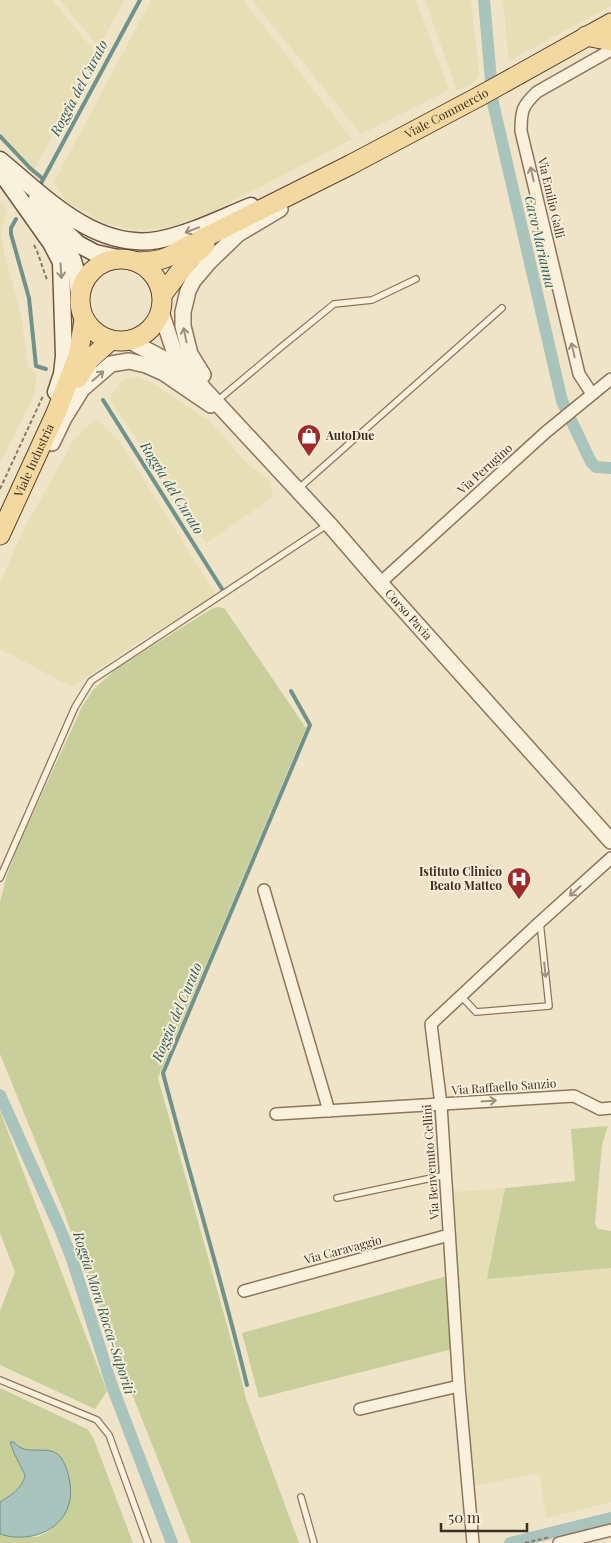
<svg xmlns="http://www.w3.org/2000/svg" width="611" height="1543" font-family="'Playfair Display',serif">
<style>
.farmland{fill:#e6deb5}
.green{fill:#c9cf9b}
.water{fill:#a9c4bc;stroke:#6f938a}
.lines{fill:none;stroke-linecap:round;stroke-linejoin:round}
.stream{stroke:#6f938a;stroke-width:4}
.canal{stroke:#a9c4bc;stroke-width:12}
.service-casing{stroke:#8d765c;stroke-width:8}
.minor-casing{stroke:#8d765c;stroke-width:14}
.tertiary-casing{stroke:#8d765c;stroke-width:18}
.secondary-casing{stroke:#6f573f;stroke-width:19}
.primary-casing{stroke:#5b4430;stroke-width:21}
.path{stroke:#8d765c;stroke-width:2;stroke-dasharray:4 2.5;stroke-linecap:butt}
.service{stroke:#faf1dc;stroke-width:5.5}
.minor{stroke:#faf1dc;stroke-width:11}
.tertiary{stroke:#faf1dc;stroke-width:15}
.secondary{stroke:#faf1dc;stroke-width:16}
.primary{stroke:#f3d9a0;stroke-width:19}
.oneway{stroke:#9c907e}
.labels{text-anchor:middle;stroke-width:4;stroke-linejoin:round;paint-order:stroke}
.street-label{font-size:12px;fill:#3d2e20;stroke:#f7eed8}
.poi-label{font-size:12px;font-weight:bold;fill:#3d2e20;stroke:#f7eed8;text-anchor:start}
.water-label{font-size:14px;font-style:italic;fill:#2f5d5a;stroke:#f7eed8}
</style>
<rect width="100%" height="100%" fill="#f0e4c8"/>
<g class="farmland">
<polygon points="0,0 52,0 97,54 34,169 0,132"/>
<polygon points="60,0 124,0 99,47"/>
<polygon points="151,0 243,0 352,139 204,216 163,229 134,230 107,224 67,202 54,182"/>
<polygon points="252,0 416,0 449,90 361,134"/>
<polygon points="425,0 471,0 479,75 473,83 457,91"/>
<polygon points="503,0 611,0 611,6 509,61"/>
<polygon points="0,201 7,209 1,233 5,256 22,320 28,367 37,374 35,393 0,463"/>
<polygon points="137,377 152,383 209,421 246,462 271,482 272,498 206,543 109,398 123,380"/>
<polygon points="96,419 120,442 216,595 134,645 72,687 0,649 0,583 24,529 75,438"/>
<polygon points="505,1188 488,1279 611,1268 611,1502 546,1518 539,1473 474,1486 452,1192"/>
</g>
<g class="green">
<polygon points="219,607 225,609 306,728 158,1078 230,1336 247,1402 299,1543 191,1543 90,1288 64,1212 0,1054 0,902 6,878 17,848 82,707 93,690 117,668 213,608"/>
<polygon points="0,1111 107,1391 95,1409 0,1365 0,1311 15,1272 0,1233"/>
<polygon points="608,1126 602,1145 595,1224 598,1229 611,1231 611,1268 487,1279 505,1188 575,1181 571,1129"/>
<polygon points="447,1276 453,1349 259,1398 242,1333"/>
<path d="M0 1388 87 1429 93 1437 133 1543H0V1534L37 1537 49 1531 62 1518 44 1450H24L18 1447 11 1446C14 1452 25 1470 25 1476 25 1487 8 1497 0 1502Z"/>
</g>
<path class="water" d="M10 1442H14C26 1459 51 1441 62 1459 69 1471 73 1491 69 1504 61 1533 26 1543 0 1534V1502C10 1496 23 1488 25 1475L14 1453Z"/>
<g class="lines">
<g class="stream">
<polyline points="0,136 30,168 43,179"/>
<polyline points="39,187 140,0"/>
<polyline points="16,219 11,228 11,234 29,298 36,366 46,369"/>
<polyline points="103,400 222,589"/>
<path d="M247 1385C222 1280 190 1177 163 1073L310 725 291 691"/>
</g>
<g class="canal">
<polyline points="484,0 493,103 562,401 591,462 596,467 611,468"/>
<polyline points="0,1095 61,1231 72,1259 112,1386 172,1543"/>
<polyline points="510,1543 611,1518"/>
</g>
<g class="service-casing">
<g id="service">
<polyline points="217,401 280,348 334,304 372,300 416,279"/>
<polyline points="298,489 502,308"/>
<polyline points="0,878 75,707 91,681 327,525"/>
<polyline points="461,996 476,1012 549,1006 540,922"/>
<polyline points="337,1198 446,1175"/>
<polyline points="0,1380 97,1420 109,1435 148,1543"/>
<polyline points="301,1497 314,1543"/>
</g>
</g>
<g class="minor-casing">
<g id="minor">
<path d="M592 394 579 374 521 131C521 111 522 106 537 92L611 50"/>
<polyline points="380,583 546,432 611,379"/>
<polyline points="264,890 329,1111"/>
<polyline points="276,1114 574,1096 600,1109 611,1108"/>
<polyline points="244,1291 449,1235"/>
<polyline points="360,1409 459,1386"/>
<polyline points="473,1543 459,1386 441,1105 431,1024 540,922 611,858"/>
<polyline points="559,1543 611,1530"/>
</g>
</g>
<g class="tertiary-casing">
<g id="tertiary">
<path id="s1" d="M161 312 174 351 203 388 329 524 380 583 611 841"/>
<polyline points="128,340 164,359 186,375"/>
<polyline points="203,375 190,354 183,326 183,312 188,291 193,281 209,262 238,234 280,209"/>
<polyline points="52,443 64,418 82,389 111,364 129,361 146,365 164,373 211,405"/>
</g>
</g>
<g class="secondary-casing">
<g id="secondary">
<path d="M0 160C44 196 95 251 158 240 190 234 221 218 251 206"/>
<polyline points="0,171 51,243 61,262 64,356 62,374 56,392"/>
<polyline points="35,202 78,244 95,253 118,258"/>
<path d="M56 232C74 257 77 266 79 296"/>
</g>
</g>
<g class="primary-casing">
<g id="primary">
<polyline points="586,36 611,41"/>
<circle cx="121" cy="300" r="41"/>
<path id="s2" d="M138 262C159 261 165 260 182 249L350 165 480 96 611 23"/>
<polyline points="162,295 190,258 205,245"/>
<polyline points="78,378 89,360 111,340"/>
<path id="s3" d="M0 535 56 413 78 356 84 320"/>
</g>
</g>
<g class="path">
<polyline points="34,245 37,251 47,280"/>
<polyline points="0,489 43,396"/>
<polyline points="525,1543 550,1537"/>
</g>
<use href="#service" class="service"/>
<use href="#minor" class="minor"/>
<use href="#tertiary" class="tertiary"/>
<use href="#secondary" class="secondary"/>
<use href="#primary" class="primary"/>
</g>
<defs><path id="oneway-shaft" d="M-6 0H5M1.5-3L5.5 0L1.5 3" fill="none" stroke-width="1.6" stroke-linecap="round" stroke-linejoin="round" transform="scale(1.25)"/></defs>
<g class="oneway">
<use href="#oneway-shaft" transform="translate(532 174) rotate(-103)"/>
<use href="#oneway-shaft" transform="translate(192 230) rotate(159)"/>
<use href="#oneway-shaft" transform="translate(61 271) rotate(86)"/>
<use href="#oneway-shaft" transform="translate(185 335) rotate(-102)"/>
<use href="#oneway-shaft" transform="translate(573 350) rotate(-103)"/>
<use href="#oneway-shaft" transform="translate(98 376) rotate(-41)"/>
<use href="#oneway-shaft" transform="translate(575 891) rotate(138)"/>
<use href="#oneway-shaft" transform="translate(545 970) rotate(84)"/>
<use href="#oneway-shaft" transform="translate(489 1101) rotate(-4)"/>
</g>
<defs>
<g id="shop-pin" transform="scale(1.25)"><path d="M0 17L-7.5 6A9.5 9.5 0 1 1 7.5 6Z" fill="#9e2a2b" stroke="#f7eed8"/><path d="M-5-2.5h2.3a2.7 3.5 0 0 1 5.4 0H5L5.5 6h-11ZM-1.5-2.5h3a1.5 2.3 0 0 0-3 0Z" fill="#fff"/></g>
<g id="hospital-pin" transform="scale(1.25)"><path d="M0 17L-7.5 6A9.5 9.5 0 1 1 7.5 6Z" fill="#9e2a2b" stroke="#f7eed8"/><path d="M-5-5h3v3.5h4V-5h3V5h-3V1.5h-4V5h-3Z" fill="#fff"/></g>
</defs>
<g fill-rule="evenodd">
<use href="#shop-pin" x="309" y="436"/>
<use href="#hospital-pin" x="519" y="879"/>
</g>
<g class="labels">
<g class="street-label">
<text dy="4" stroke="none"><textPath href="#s2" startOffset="344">Viale Commercio</textPath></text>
<text transform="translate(551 198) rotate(77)" y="4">Via Emilio Galli</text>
<text dy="4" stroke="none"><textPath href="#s3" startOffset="82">Viale Industria</textPath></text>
<text transform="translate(485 469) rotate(-42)" y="4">Via Perugino</text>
<text dy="4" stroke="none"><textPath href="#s1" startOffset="394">Corso Pavia</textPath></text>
<text transform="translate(504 1087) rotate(-4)" y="4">Via Raffaello Sanzio</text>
<text transform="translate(431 1162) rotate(-94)" y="4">Via Benvenuto Cellini</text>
<text transform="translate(343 1250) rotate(-15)" y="4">Via Caravaggio</text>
</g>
<g class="poi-label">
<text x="326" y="440">AutoDue</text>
<text x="502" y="876" text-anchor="end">Istituto Clinico<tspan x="502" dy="14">Beato Matteo</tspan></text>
</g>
<g class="water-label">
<text transform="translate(79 88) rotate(-62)" y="5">Roggia del Curato</text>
<text transform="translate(540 242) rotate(77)" y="5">Cavo Marianna</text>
<text transform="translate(172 488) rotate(58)" y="5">Roggia del Curato</text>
<text transform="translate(177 1012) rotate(-67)" y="5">Roggia del Curato</text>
<text transform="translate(104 1313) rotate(72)" y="5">Roggia Mora Rocca-Saporiti</text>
</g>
</g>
<path d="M441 1523v8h86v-8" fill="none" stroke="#3d2e20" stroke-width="2.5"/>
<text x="448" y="1523" font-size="15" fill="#3d2e20" stroke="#f7eed8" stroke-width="4" paint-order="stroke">50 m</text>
</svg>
